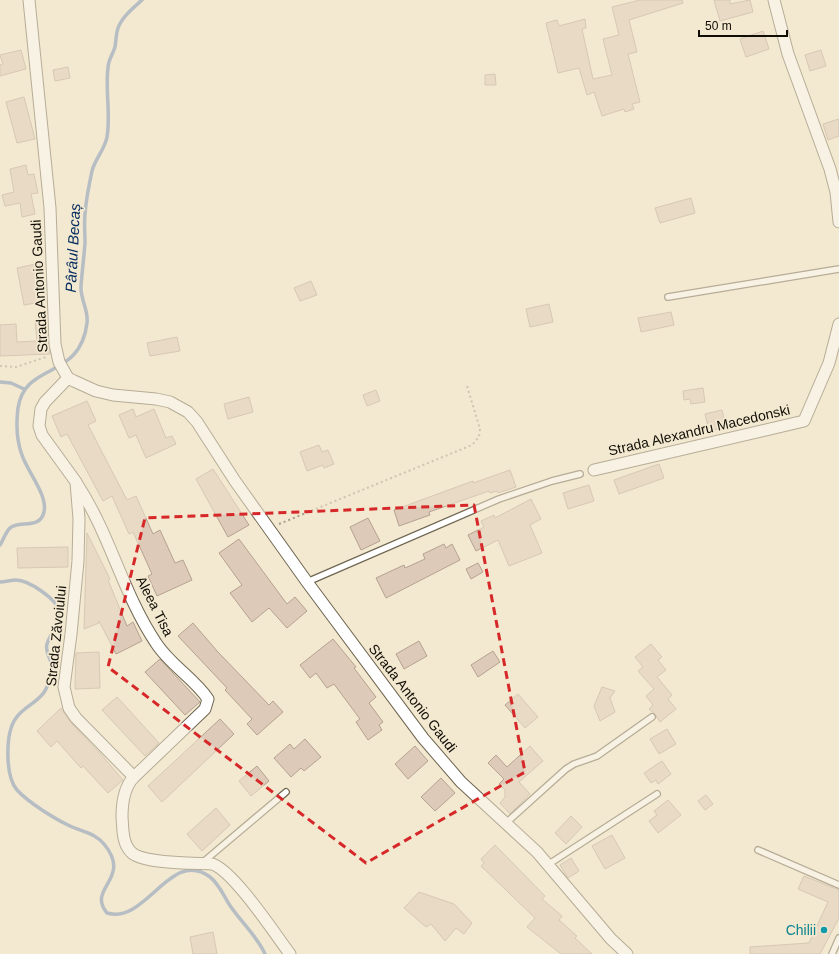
<svg xmlns="http://www.w3.org/2000/svg" width="839" height="954" font-family="Helvetica,sans-serif">
<style>
.lines{fill:none;stroke-linecap:round;stroke-linejoin:round}
.stream{stroke:#6d8cb6;stroke-width:3.5}
.building{fill:#decab8;stroke:#b5a290}
.service-casing{stroke:#6f6651;stroke-width:8}
.minor-casing{stroke:#6f6651;stroke-width:13}
.path{stroke:#a59c8a;stroke-width:2;stroke-dasharray:2 3;stroke-linecap:butt}
.service{stroke:#fff;stroke-width:5.5}
.minor{stroke:#fff;stroke-width:11}
.marked{fill:none;stroke:#d62828;stroke-width:3;stroke-dasharray:8 5;stroke-linejoin:round}
.culture-dot{fill:#0f9aa8;stroke:#f3e8d0;stroke-width:1.5}
.labels{text-anchor:middle;stroke-width:3.5;stroke-linejoin:round;paint-order:stroke}
.street-label{font-size:14px;fill:#100d05;stroke:#f3e8d0}
.culture-label{font-size:14px;fill:#0d838f;stroke:#f3e8d0;text-anchor:end}
.water-label{font-size:15px;font-style:italic;fill:#00295c;stroke:#f3e8d0}
</style>
<rect width="100%" height="100%" fill="#f3e8d0"/>
<g class="lines">
<g class="stream">
<polyline points="0,382 11,383 24,389"/>
<path d="M0 545C4 539 5 533 10 528 19 520 40 530 44 512 48 495 27 471 22 455 16 439 16 424 18 408 25 361 80 381 87 323 89 311 80 299 81 286 82 272 84 257 85 243 85 233 84 224 85 214 86 200 89 185 92 171 95 159 105 149 107 137 111 114 105 90 108 68 108 60 113 54 115 47 116 41 116 34 118 28 122 17 133 8 142 0"/>
<path d="M0 582C5 582 11 580 16 580 29 580 56 599 60 611 59 626 51 632 47 644 45 651 49 656 51 662 52 670 50 681 46 689 40 702 24 706 16 718 5 733 5 776 17 790 29 803 55 819 70 826 83 832 95 833 104 844 133 879 86 888 107 913 146 925 171 847 210 877 220 885 224 897 231 907 242 923 257 936 265 954"/>
</g>
</g>
<g class="building">
<polygon points="640,0 682,0 683,3 629,20 637,52 628,54 640,102 632,104 634,109 625,112 624,109 602,116 594,92 587,95 579,68 558,73 546,23 557,20 559,26 585,19 586,28 582,29 593,79 612,75 603,39 619,35 612,7"/>
<polygon points="714,0 730,0 730,4 750,0 753,12 720,21"/>
<polygon points="763,31 769,49 746,57 740,39"/>
<polygon points="21,50 26,69 0,76 0,65 3,64 0,55"/>
<polygon points="821,50 826,66 810,71 805,55"/>
<polygon points="68,67 70,78 55,81 53,70"/>
<polygon points="495,74 496,85 485,85 485,75"/>
<polygon points="24,97 35,139 17,143 6,102"/>
<polygon points="839,119 839,136 828,140 823,124"/>
<polygon points="26,165 28,175 34,174 38,193 31,194 35,214 22,217 20,203 5,206 2,195 14,192 10,169"/>
<polygon points="691,198 695,213 660,223 655,208"/>
<polygon points="40,263 46,301 24,305 17,268"/>
<polygon points="311,281 317,295 300,301 294,288"/>
<polygon points="549,304 553,322 530,327 526,309"/>
<polygon points="671,312 674,325 641,332 638,318"/>
<polygon points="47,319 50,354 0,356 0,325 16,324 17,342 37,341 35,320"/>
<polygon points="177,337 180,351 150,356 147,343"/>
<polygon points="703,388 705,402 691,404 690,399 684,400 683,391"/>
<polygon points="376,390 380,401 367,406 363,395"/>
<polygon points="249,397 253,412 228,419 224,404"/>
<polygon points="87,401 96,421 88,425 127,500 136,496 153,534 160,530 175,563 183,560 192,580 157,596 148,576 152,574 133,532 129,534 112,496 103,501 67,434 61,437 52,416"/>
<polygon points="133,409 136,417 154,409 166,438 172,436 176,444 146,458 136,435 129,438 119,415"/>
<polygon points="722,410 726,427 709,431 705,414"/>
<polygon points="319,445 322,452 328,450 334,464 324,468 323,465 307,471 300,452"/>
<polygon points="659,464 664,478 619,494 614,480"/>
<polygon points="213,469 249,525 228,537 196,479"/>
<polygon points="510,470 516,487 498,493 497,491 490,493 489,491 429,512 430,515 399,526 394,510 473,481 473,483"/>
<polygon points="589,485 594,501 568,509 563,493"/>
<polygon points="531,499 541,519 530,525 542,553 509,566 498,540 476,551 468,535 484,527 481,521 494,515 495,518"/>
<polygon points="368,518 380,541 361,550 350,527"/>
<polygon points="87,533 110,579 108,580 127,626 133,622 142,641 116,654 99,621 99,623 84,629"/>
<polygon points="239,539 287,604 295,597 307,611 287,628 269,608 252,622 230,593 242,585 219,553"/>
<polygon points="444,544 446,548 452,544 460,560 386,598 376,578 404,565 405,568 425,559 423,554"/>
<polygon points="68,547 68,567 18,568 17,548"/>
<polygon points="478,563 483,572 471,579 466,569"/>
<polygon points="193,623 217,651 269,705 273,701 283,712 257,735 247,724 252,719 225,690 227,688 178,636"/>
<polygon points="333,639 356,667 354,668 376,697 369,703 383,722 379,725 382,730 368,740 356,722 360,719 334,684 327,688 316,673 310,678 300,665"/>
<polygon points="419,641 427,656 404,669 396,654"/>
<polygon points="651,644 662,657 658,660 666,670 657,677 672,695 668,699 676,709 660,722 655,714 649,709 653,705 646,696 654,689 638,671 643,667 635,657"/>
<polygon points="493,651 500,662 478,677 471,665"/>
<polygon points="99,652 100,688 75,689 76,653"/>
<polygon points="160,659 200,702 185,715 145,672"/>
<polygon points="602,687 615,691 610,698 615,712 600,721 594,706"/>
<polygon points="518,694 538,717 525,728 505,705"/>
<polygon points="117,697 159,743 145,756 102,710"/>
<polygon points="61,708 71,723 99,752 123,780 108,793 83,766 81,768 57,741 51,747 37,731"/>
<polygon points="220,719 234,734 162,802 148,786"/>
<polygon points="667,729 676,744 659,754 650,739"/>
<polygon points="305,739 321,757 304,771 301,768 291,777 274,758 290,744 294,749"/>
<polygon points="415,746 428,761 408,779 395,764"/>
<polygon points="530,746 543,761 519,782 530,794 510,814 500,803 505,797 505,790 499,784 504,779 488,763 496,755 507,767"/>
<polygon points="662,761 671,774 658,784 656,780 651,783 644,773"/>
<polygon points="257,766 269,781 251,796 239,781"/>
<polygon points="441,778 455,793 435,811 421,797"/>
<polygon points="706,795 713,804 705,810 698,801"/>
<polygon points="668,800 681,815 658,833 649,821 657,815 654,811"/>
<polygon points="216,808 230,825 202,851 187,834"/>
<polygon points="571,816 582,827 566,844 555,833"/>
<polygon points="612,835 625,858 605,869 592,846"/>
<polygon points="495,845 545,896 542,899 562,916 559,920 577,936 575,938 592,954 561,954 527,927 535,918 481,866 484,863 481,859"/>
<polygon points="571,858 579,871 568,878 560,865"/>
<polygon points="804,876 839,890 839,918 820,954 750,954 750,947 809,943 828,902 798,889"/>
<polygon points="419,892 454,904 472,923 464,934 456,928 445,941 431,924 426,927 404,908"/>
<polygon points="213,932 217,954 193,954 190,937"/>
</g>
<g class="lines">
<g class="service-casing">
<g id="service">
<polyline points="668,297 839,269"/>
<polyline points="307,582 499,499 552,481 580,474"/>
<polyline points="506,823 566,769 574,764 597,756 652,717"/>
<polyline points="758,850 839,885"/>
<polyline points="202,863 286,792"/>
<polyline points="549,864 657,794"/>
<polyline points="832,954 839,938"/>
</g>
</g>
<g class="minor-casing">
<g id="minor">
<polyline points="29,0 50,208 55,344 59,362 68,378 74,381 96,391 113,395 156,399 170,402 188,412 197,422 235,481 307,582 423,738 461,782 537,852 611,939 627,954"/>
<polyline points="774,0 788,54 830,169 836,192 839,222"/>
<path d="M68 378 45 402 41 409 39 426 42 435 76 482 79 519 78 561 71 634 64 687 69 708 76 718 134 777C124 787 122 802 122 817 123 828 122 843 131 852 142 864 194 863 212 864 233 870 275 934 290 954"/>
<polyline points="594,470 804,421 829,363 839,324"/>
<path d="M77 484C110 534 123 594 156 643 170 665 194 678 208 699L205 709 134 777"/>
</g>
</g>
<g class="path">
<polyline points="0,366 16,367 46,357"/>
<polyline points="279,524 472,445 479,437 480,429 467,386"/>
</g>
<use href="#service" class="service"/>
<use href="#minor" class="minor"/>
</g>
<path d="M0 0H839V954H0ZM474 505 525 772 366 863 108 667 145 518Z" fill="#f3e8d0" fill-opacity=".55" fill-rule="evenodd"/>
<path class="marked" d="M474 505 525 772 366 863 108 667 145 518Z"/>
<circle class="culture-dot" cx="824" cy="930" r="4"/>
<g class="labels">
<g class="street-label">
<text transform="translate(39 286) rotate(-93)" y="5">Strada Antonio Gaudi</text>
<text transform="translate(699 430) rotate(-13)" y="5">Strada Alexandru Macedonski</text>
<text transform="translate(155 606) rotate(63)" y="5">Aleea Tisa</text>
<text transform="translate(56 636) rotate(-84)" y="5">Strada Zăvoiului</text>
<text transform="translate(413 698) rotate(52)" y="5">Strada Antonio Gaudi</text>
</g>
<g class="culture-label">
<text x="816" y="935">Chilii</text>
</g>
<g class="water-label">
<text transform="translate(73 248) rotate(-87)" y="5">Pârâul Becaș</text>
</g>
</g>
<path d="M699 30v6h88v-6" fill="none" stroke="#100d05" stroke-width="2"/>
<text x="705" y="30" font-size="12" fill="#100d05" stroke="#f3e8d0" stroke-width="3" paint-order="stroke">50 m</text>
</svg>
